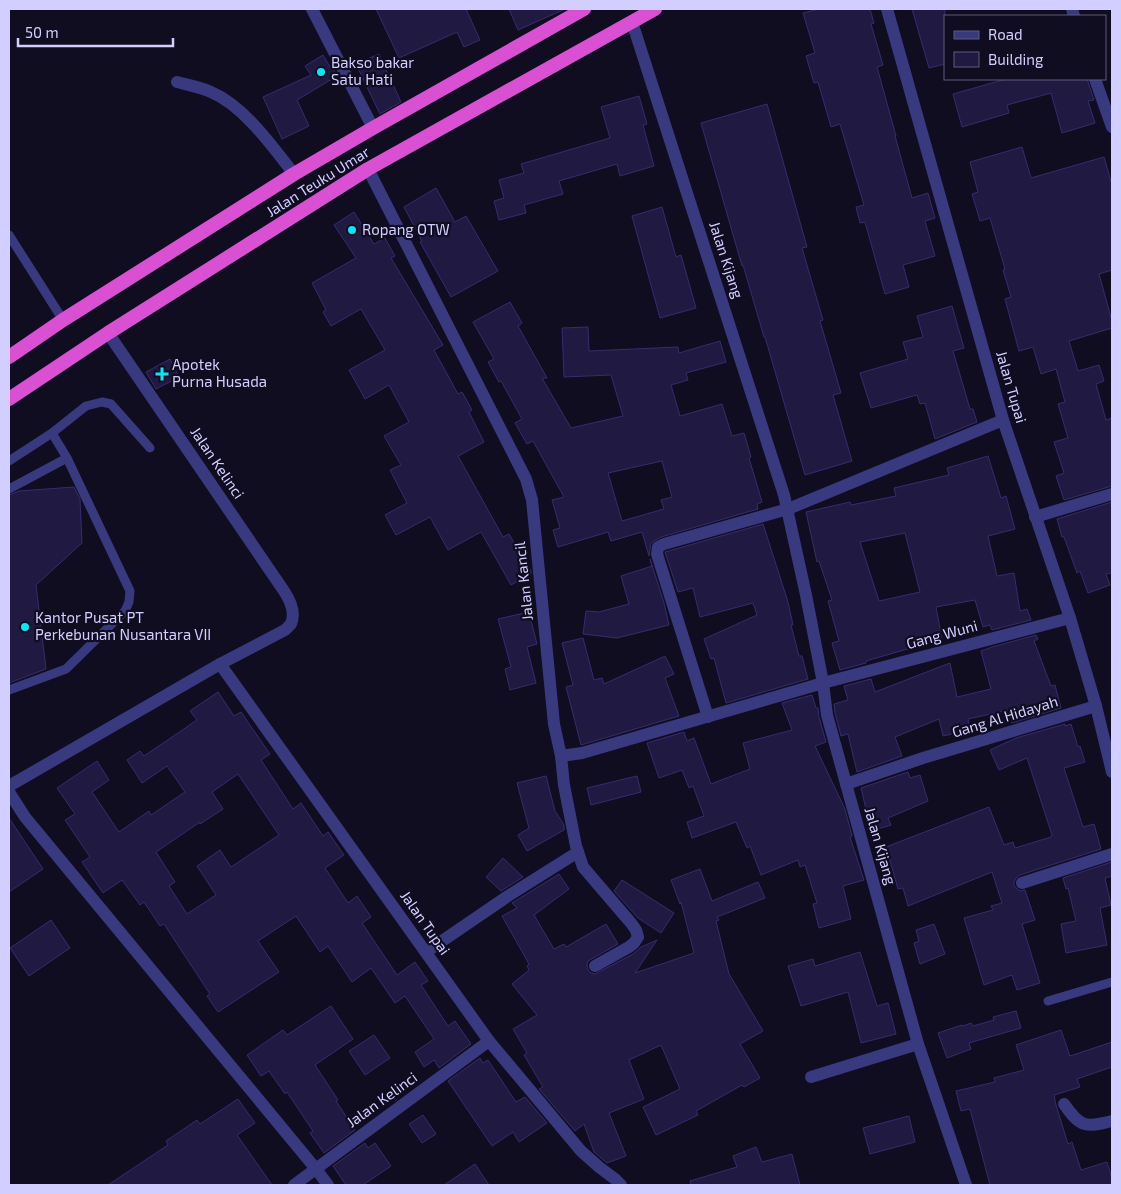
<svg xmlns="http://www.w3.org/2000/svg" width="1121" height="1194" font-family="'Exo 2',sans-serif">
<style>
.building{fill:#201a42;stroke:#362c6e;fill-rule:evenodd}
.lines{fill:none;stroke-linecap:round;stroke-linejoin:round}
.service{stroke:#393980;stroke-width:9}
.minor{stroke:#393980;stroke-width:12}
.tertiary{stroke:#393980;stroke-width:12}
.trunk{stroke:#da50d3;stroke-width:14}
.poi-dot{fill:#02eaf7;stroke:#100d21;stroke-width:2}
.labels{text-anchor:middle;stroke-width:4.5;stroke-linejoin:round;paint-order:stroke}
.poi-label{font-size:15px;fill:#d2ceff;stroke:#100d21;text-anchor:start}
.street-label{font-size:15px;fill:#d2ceff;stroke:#100d21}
</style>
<rect width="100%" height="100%" fill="#100d21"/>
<g class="building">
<polygon points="376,9 466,9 480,40 464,47 457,32 399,58"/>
<polygon points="509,9 565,9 518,30"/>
<polygon points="819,9 870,9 874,23 871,24 883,65 877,67 896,136 895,136 912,198 928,193 935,218 925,221 935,256 903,265 909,287 885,294 865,222 860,223 856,207 864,205 840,124 831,127 818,82 814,83 806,56 815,53 803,13"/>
<polygon points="912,9 945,9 945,64 929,68"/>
<polygon points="379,54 401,102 380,114 356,64"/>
<polygon points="323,55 330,67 332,66 337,76 297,100 309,126 282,139 263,97 311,75 305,66"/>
<polygon points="1006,79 1087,79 1094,100 1088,101 1095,123 1062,133 1051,93 1007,105 1009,113 962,127 953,94"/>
<polygon points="639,96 647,124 643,125 654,166 620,176 617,164 559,181 563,194 524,205 526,213 499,220 494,201 504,198 499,180 524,173 521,164 610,138 601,107"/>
<polygon points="767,104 807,247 802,248 823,320 820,321 841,393 833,395 852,461 805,475 765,337 764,337 743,265 742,266 701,123"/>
<polygon points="1022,147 1031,178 1104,157 1112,185 1112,270 1099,274 1112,321 1112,328 1069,341 1078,371 1099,365 1104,381 1096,384 1106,420 1112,418 1112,486 1064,500 1056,476 1064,473 1054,442 1068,438 1058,404 1065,402 1056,369 1041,374 1033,347 1019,351 1005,299 1011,297 1003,270 1005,269 990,218 980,221 972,194 978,192 970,162"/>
<polygon points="436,188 455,222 466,216 498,271 451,297 420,242 422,241 404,207"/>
<polygon points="662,207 676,257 681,255 696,308 660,318 632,216"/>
<polygon points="354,212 374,244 385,238 395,256 391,258 443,345 434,350 458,394 462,392 472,410 469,412 484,442 458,456 503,537 509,534 531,571 531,574 511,585 481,532 448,550 430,517 396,535 385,515 407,503 390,470 401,465 384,436 409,422 389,385 365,399 349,370 385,350 361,309 331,326 323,312 326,310 312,283 356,258 334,225"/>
<path d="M510 302 522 323 518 326 547 378H542L571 428 623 416 611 375 564 377 562 328 588 327 589 351 678 347 679 353 720 341 726 362 686 373 688 380 671 385 680 416 722 404 732 436 744 433 751 457 749 458 762 502 757 504 758 509 661 537 651 543 649 556 642 532 611 541 608 532 558 547 553 530 560 528 552 500 564 497 533 441 527 444 515 423 522 419 501 381 499 382 488 362 494 359 473 322ZM662 461 672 497 661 500 664 509 622 521 608 473Z"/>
<polygon points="952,306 964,348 953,351 970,409 973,409 977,422 935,439 925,403 920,404 917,395 871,408 860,373 908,359 903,342 923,337 917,316"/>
<polygon points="170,359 179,377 156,389 146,372"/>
<path d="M988 456 1001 498 1006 496 1015 529 988 536 997 576 1014 573 1020 611 1027 609 1031 620 992 630 990 625 983 627 975 600 936 607 942 639 866 661V663L840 670 832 643 839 641 828 601 832 600 819 561 817 562 806 512 850 502 851 505 896 496 894 488 949 475 947 468ZM905 533 920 592 879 601 860 542Z"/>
<polygon points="74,487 80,499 82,543 36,585 46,669 9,683 9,495 19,491"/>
<polygon points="1112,502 1112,573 1106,574 1110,585 1088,593 1080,571 1077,573 1064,537 1062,537 1057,519"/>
<polygon points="763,524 788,602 793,625 791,625 799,656 802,656 808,679 726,703 714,658 711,659 704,639 757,615 753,603 700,617 693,588 678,592 665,552"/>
<polygon points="650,559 664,603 669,625 617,638 583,634 586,611 599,612 629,604 621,576 652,566"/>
<polygon points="529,612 537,644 527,647 536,683 510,690 505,669 511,667 498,619"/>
<polygon points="1036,635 1038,639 1034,641 1051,686 1055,685 1061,708 1012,723 1009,710 968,719 970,730 943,736 939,719 895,737 902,756 857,772 848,734 841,736 835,713 834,704 848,700 844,686 871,679 875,692 950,663 957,697 991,689 981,651 992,647"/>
<polygon points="583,638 594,680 602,678 604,684 665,656 674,674 665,678 679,716 581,745 566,687 573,685 562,643"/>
<path d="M218 692 234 716 241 712 270 754 261 760 293 809 301 803 323 836 328 832 344 855 325 868 348 903 357 896 371 917 362 923 397 975 415 962 428 981 421 985 448 1026 455 1021 471 1044 439 1068 434 1060 424 1067 415 1052 434 1039 405 996 395 1003 371 968 352 982 328 946 320 952 296 916 258 941 279 972 218 1012 207 996 210 994 164 924 160 926 144 902 140 905 122 880 103 893 82 862 90 857 65 820 75 814 57 788 97 761 109 780 92 792 119 832 149 811 151 815 185 792 167 766 142 783 127 760 140 751 144 756 197 720 190 711ZM238 774 279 835 231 867 220 850 197 866 216 895 187 914 169 886 175 882 156 852 200 822V824L223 809 212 792Z"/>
<polygon points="812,695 816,708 818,708 819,717 826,742 815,746 845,809 852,836 850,837 864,880 843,886 851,919 819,928 813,904 817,903 805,865 800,867 798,860 761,875 750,846 747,848 736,822 692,838 687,822 704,816 693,786 689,788 682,770 659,778 647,743 684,732 687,741 694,738 711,784 750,769 743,743 792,730 782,703"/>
<polygon points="1065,724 1065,726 1071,724 1078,747 1080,746 1085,762 1064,768 1083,827 1094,824 1101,849 1020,875 1016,878 1014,882 1014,886 1020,891 1025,890 1035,920 1022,924 1040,983 1017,990 1012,975 984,985 964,918 993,910 991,906 1002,903 992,872 908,906 903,888 898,889 886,847 989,807 1004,845 1013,842 1015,848 1051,837 1052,835 1027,758 999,770 990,750 1016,738"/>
<polygon points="908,772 910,778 920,775 928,801 888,818 891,825 871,831 861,788"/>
<polygon points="546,776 555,811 564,825 564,830 527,851 518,835 529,828 517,783"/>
<polygon points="637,776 641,792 591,805 587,788"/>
<polygon points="9,818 43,869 9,892"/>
<polygon points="503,858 523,877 501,891 486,877"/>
<polygon points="1112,862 1112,876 1105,878 1111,905 1100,908 1107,945 1066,953 1061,924 1076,921 1068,888 1066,889 1063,878"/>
<polygon points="700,869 712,901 758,882 765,898 717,917 719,920 716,921 729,974 763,1031 740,1044 760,1078 744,1087 742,1085 696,1111 698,1115 656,1135 643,1107 680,1089 661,1045 629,1060 644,1099 609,1113 626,1156 607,1163 594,1152 584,1124 575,1131 539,1089 543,1087 524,1055 527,1053 513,1029 537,1015 512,984 529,970 527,966 529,964 502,916 517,908 512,903 559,874 569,889 534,915 554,949 564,944 566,947 606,924 618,944 588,961 587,965 588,970 591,973 595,974 633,954 641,947 657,940 635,973 694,953 681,902 680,904 671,880"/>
<polygon points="622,880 674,913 661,933 638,918 614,891"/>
<polygon points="51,920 70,948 29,976 10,948"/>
<polygon points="934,924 945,954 920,964 914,943 919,941 916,930"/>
<polygon points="860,952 877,1006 888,1003 896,1034 861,1043 848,992 801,1006 788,966 813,959 815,966"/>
<polygon points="331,1006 353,1039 315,1065 338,1100 336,1101 355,1130 324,1153 310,1133 313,1131 287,1092 285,1094 269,1071 261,1076 247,1055 283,1030 287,1035"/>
<polygon points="1016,1011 1021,1028 969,1043 971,1049 947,1058 938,1033 962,1025 963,1026 971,1023 973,1026 994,1020 993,1017"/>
<polygon points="1061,1030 1070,1056 1112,1042 1112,1067 1077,1079 1080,1087 1054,1095 1056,1105 1068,1144 1072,1142 1081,1170 1107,1162 1112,1178 1112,1185 990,1185 970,1109 961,1111 956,1091 995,1082 994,1078 1024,1070 1016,1045"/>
<polygon points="374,1035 390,1058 365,1075 349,1051"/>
<polygon points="480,1058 483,1063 488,1060 516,1102 525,1097 547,1123 519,1142 513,1132 492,1146 448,1081"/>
<polygon points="238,1099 255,1123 237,1135 272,1185 108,1185 168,1145 166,1141 197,1120 200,1124"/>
<polygon points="423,1115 436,1134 422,1143 409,1124"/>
<polygon points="909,1116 915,1142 870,1154 863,1128"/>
<polygon points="365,1143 368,1148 375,1143 391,1166 363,1185 346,1185 333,1166"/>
<polygon points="756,1147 762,1162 792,1154 800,1185 691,1185 690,1181 737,1167 733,1156"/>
<polygon points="475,1164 489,1185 444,1185"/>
</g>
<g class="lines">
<g class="service">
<polyline points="9,235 63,320"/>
<polyline points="9,461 52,433 86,406 102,402 111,404 150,448"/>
<polyline points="9,489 67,458"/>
<polyline points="9,690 66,669 125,611 129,602 130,591 67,458 52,433"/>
<polyline points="1048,1001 1112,982"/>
</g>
<g class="minor">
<polyline points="312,9 373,128"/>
<polyline points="1072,9 1074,16"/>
<polyline points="632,22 784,495 806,595 823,683 827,715 918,1044 966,1185"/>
<polyline points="1095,79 1112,127"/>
<path d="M177 82C188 85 200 87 211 92 244 106 272 146 294 174"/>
<polyline points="368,169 526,479 532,500 554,724 561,756 564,785 576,846 583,867 631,923 636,930 638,937 634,943 629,947 595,966"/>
<polyline points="1035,517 1112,494"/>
<polyline points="220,664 489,1041 581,1151 599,1167 615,1179 621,1185"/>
<polyline points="708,717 657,554 658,547 664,544 788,509 1003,420"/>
<polyline points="561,756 582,753 823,683 1070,618"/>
<polyline points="846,784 923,758 1096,706"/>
<path d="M9 786 220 664 285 630C287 628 289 626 291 624 296 612 290 600 284 591L108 333"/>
<polyline points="9,792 25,817 316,1169 328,1185"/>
<polyline points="1022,883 1112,854"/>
<polyline points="426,952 508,896 578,852"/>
<polyline points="811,1077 918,1044"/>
<path d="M1064 1104C1080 1127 1085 1128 1112 1121"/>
<polyline points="294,1185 489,1041"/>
</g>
<polyline class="tertiary" points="887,9 1003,420 1070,618 1096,706 1112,772"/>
<g class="trunk">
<polyline points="9,357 63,320 294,174 373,128 584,9"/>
<polyline points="9,399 108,333 368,169 655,9"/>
</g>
</g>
<g class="poi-dot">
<circle cx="321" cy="72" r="5"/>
<circle cx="352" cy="230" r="5"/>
<path d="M159.5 366.5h5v5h5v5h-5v5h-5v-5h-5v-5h5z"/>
<circle cx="25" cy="627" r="5"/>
</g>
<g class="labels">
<g class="poi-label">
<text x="331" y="68">Bakso bakar<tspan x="331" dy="17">Satu Hati</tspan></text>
<text x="362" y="235">Ropang OTW</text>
<text x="172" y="370">Apotek<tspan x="172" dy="17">Purna Husada</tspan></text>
<text x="35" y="623">Kantor Pusat PT<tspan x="35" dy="17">Perkebunan Nusantara VII</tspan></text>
</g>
<g class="street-label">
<text transform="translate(318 182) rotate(-32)" y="5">Jalan Teuku Umar</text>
<text transform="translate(726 260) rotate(72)" y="5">Jalan Kijang</text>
<text transform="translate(1011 387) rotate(74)" y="5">Jalan Tupai</text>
<text transform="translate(217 463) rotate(56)" y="5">Jalan Kelinci</text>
<text transform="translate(524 581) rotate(-96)" y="5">Jalan Kancil</text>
<text transform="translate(942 635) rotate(-15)" y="5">Gang Wuni</text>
<text transform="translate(1005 717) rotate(-17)" y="5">Gang Al Hidayah</text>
<text transform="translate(880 846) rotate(74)" y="5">Jalan Kijang</text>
<text transform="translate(425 923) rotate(55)" y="5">Jalan Tupai</text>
<text transform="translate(382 1100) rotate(-36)" y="5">Jalan Kelinci</text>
</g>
</g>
<rect width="1121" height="1194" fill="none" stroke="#d2ceff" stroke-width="20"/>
<rect x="944" y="15" width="162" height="65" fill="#100d21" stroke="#5e5a7a"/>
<rect x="954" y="31" width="25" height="8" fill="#393980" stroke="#5e5a7a"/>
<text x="988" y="40" font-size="15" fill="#d2ceff">Road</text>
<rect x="954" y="52" width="25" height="15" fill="#201a42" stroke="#5e5a7a"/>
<text x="988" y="65" font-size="15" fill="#d2ceff">Building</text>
<path d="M18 38v8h155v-8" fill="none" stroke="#d2ceff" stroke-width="2.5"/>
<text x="25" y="38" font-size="15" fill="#d2ceff" stroke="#100d21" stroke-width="4" paint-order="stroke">50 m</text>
</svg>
